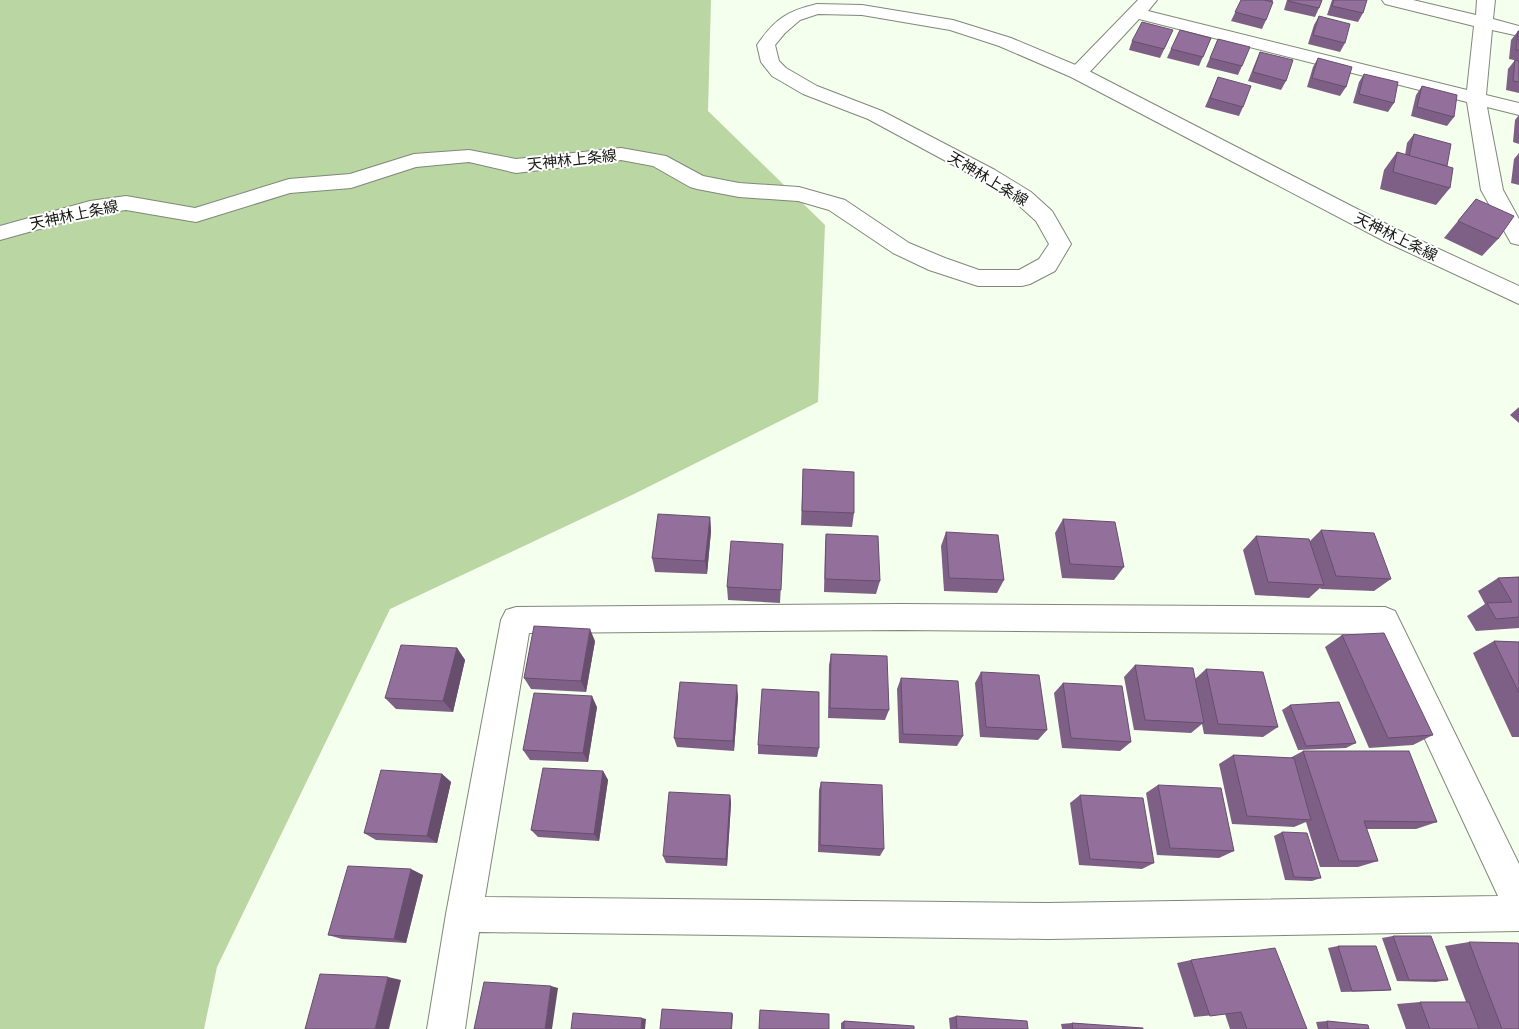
<svg xmlns="http://www.w3.org/2000/svg" width="1519" height="1029" font-family="'PT Serif','Noto Sans JP',serif">
<style>
.forest{fill:#bad6a2}
.lines{fill:none;stroke-linecap:round;stroke-linejoin:round}
.minor-casing{stroke:#7f8878;stroke-width:2}
.secondary-casing{stroke:#7f8878;stroke-width:2}
.minor{fill:#fff;fill-rule:evenodd}
.secondary{fill:#fff;fill-rule:evenodd}
.wall{fill:#7e6086}
.shaded-wall{fill:#674e6d}
.building{fill:#93709c;stroke:#674e6d}
.labels{text-anchor:middle;stroke-width:4;stroke-linejoin:round;paint-order:stroke}
.far-street-label{font-size:15px;fill:#141711;stroke:#fff}
</style>
<rect width="100%" height="100%" fill="#f5ffee"/>
<polygon class="forest" points="0,0 711,0 708,111 825,225 818,402 632,495 390,609 217,967 204,1029 0,1029"/>
<g class="lines">
<g class="minor-casing">
<g id="minor">
<polygon points="1138,0 1157,0 1148,11 1467,90 1474,26 1385,4 1382,0 1413,0 1476,15 1477,0 1495,0 1493,19 1519,26 1519,36 1492,30 1486,95 1519,103 1519,115 1487,107 1503,190 1519,219 1519,245 1511,243 1481,190 1467,102 1139,19 1085,77 1078,79 1071,77 1069,73 1071,69"/>
<path d="M901 604 1385 607 1395 611 1519 864V931L1048 939 479 932 465 1029H427L446 914 501 620 506 610 516 607ZM901 630 1376 634 1498 896 1048 903 485 897 529 633Z"/>
</g>
</g>
<g class="secondary-casing">
<path id="secondary" d="M817 4 862 5 953 20 1011 38 1085 69 1402 232 1519 286V304L1386 242 1071 77 999 46 950 30 862 15 818 14 800 20 785 33 775 45 779 61 786 68 817 86 882 111 995 170 1031 192 1052 211 1071 244 1055 271 1030 284 1022 286H978L929 270 893 253 829 210 798 201 739 197 697 189 690 187 653 166 621 160 516 173 469 162 416 167 351 188 290 193 196 222 126 210 90 215 0 240V226L90 201 126 196 195 208 289 179 350 174 414 154 469 150 516 159 621 148 666 156 703 176 739 183 799 187 845 200 909 243 945 258 979 270H1019L1039 259 1049 244 1036 221 1015 202 981 180 868 119 803 94 772 76 761 62 757 45C775 19 787 11 817 4Z"/>
</g>
<use href="#minor" class="minor"/>
<use href="#secondary" class="secondary"/>
</g>
<g class="wall">
<polygon points="1241,0 1273,0 1266,20 1262,29 1231,21"/>
<polygon points="1287,0 1322,0 1319,8 1315,17 1284,10"/>
<polygon points="1332,0 1367,0 1363,13 1358,22 1327,15"/>
<polygon points="1319,16 1345,43 1340,52 1308,44 1314,25"/>
<polygon points="1518,31 1519,31 1519,61 1509,59 1511,40"/>
<polygon points="1211,38 1199,66 1167,58 1171,49"/>
<polygon points="1169,39 1160,58 1129,50 1132,41"/>
<polygon points="1218,39 1242,66 1238,75 1206,67"/>
<polygon points="1260,52 1286,81 1281,90 1248,81 1256,61"/>
<polygon points="1318,58 1346,87 1340,96 1307,87 1313,67"/>
<polygon points="1515,60 1519,61 1519,93 1506,90 1508,69"/>
<polygon points="1364,74 1394,103 1388,112 1353,103 1359,82"/>
<polygon points="1218,77 1243,107 1239,116 1205,107"/>
<polygon points="1422,86 1454,117 1447,126 1411,116 1416,95"/>
<polygon points="1519,115 1519,144 1513,142 1515,120"/>
<polygon points="1414,134 1447,166 1450,188 1436,205 1380,189 1384,170 1397,152 1405,155 1407,143"/>
<polygon points="1519,153 1519,185 1511,183 1514,159"/>
<polygon points="1476,199 1498,239 1482,256 1444,238"/>
<polygon points="1519,407 1519,423 1510,415"/>
<polygon points="803,469 854,513 852,527 801,525"/>
<polygon points="710,517 711,531 707,574 655,572 652,558"/>
<polygon points="1063,519 1124,567 1114,580 1062,578 1055,533"/>
<polygon points="1321,530 1391,579 1374,591 1321,589 1320,588 1309,598 1255,595 1243,550 1256,536 1309,542"/>
<polygon points="946,532 1004,580 997,593 944,591 941,546"/>
<polygon points="826,534 880,581 876,594 824,592 825,547"/>
<polygon points="783,544 780,603 728,600 727,587"/>
<polygon points="1519,577 1519,628 1476,631 1467,616 1485,604 1478,591 1498,578"/>
<polygon points="1342,635 1433,735 1413,745 1369,748 1325,647"/>
<polygon points="595,641 586,692 531,689 524,678"/>
<polygon points="1494,641 1519,642 1519,737 1512,737 1473,653"/>
<polygon points="457,648 465,660 453,712 396,709 385,698"/>
<polygon points="831,654 889,710 885,720 828,718 829,665"/>
<polygon points="1135,665 1195,679 1206,669 1278,727 1263,737 1204,734 1202,724 1191,733 1134,730 1124,677"/>
<polygon points="981,672 1047,730 1038,740 980,737 975,683"/>
<polygon points="901,678 963,736 957,746 899,743 897,689"/>
<polygon points="1063,683 1131,742 1120,751 1062,748 1054,693"/>
<polygon points="738,696 734,751 677,747 674,738"/>
<polygon points="1290,705 1356,743 1346,748 1298,750 1282,710"/>
<polygon points="597,707 588,762 530,760 523,750"/>
<polygon points="758,745 819,748 817,757 758,754"/>
<polygon points="1303,751 1437,822 1416,829 1366,829 1378,861 1358,867 1320,867 1306,822 1294,827 1232,824 1219,764 1233,755 1290,758"/>
<polygon points="603,771 608,780 599,841 538,837 531,830"/>
<polygon points="442,774 451,782 437,843 376,840 364,833"/>
<polygon points="821,782 884,849 880,856 818,852 819,790"/>
<polygon points="1158,785 1234,851 1219,858 1157,855 1146,793"/>
<polygon points="730,795 731,803 727,866 666,863 663,856"/>
<polygon points="1080,795 1154,863 1142,869 1079,865 1070,803"/>
<polygon points="1282,832 1321,878 1312,881 1285,880 1274,836"/>
<polygon points="423,875 406,943 342,939 328,935"/>
<polygon points="1393,936 1448,980 1436,982 1397,981 1382,938"/>
<polygon points="1469,942 1519,1029 1406,1029 1397,1004 1420,1002 1466,1002 1445,946"/>
<polygon points="1338,946 1391,990 1380,991 1341,992 1328,948"/>
<polygon points="1191,960 1307,1029 1230,1029 1225,1014 1194,1017 1177,963"/>
<polygon points="956,1016 1028,1029 950,1029 949,1018"/>
<polygon points="844,1021 914,1029 841,1029 841,1023"/>
<polygon points="1327,1021 1369,1029 1318,1029 1316,1022"/>
<polygon points="1072,1023 1143,1029 1062,1029 1061,1024"/>
</g>
<g class="shaded-wall">
<polygon points="710,517 711,531 707,574 705,561"/>
<polygon points="590,629 595,641 586,692 581,681"/>
<polygon points="457,648 465,660 453,712 443,701"/>
<polygon points="737,685 738,696 734,751 733,741"/>
<polygon points="592,696 597,707 588,762 583,753"/>
<polygon points="603,771 608,780 599,841 594,834"/>
<polygon points="442,774 451,782 437,843 427,836"/>
<polygon points="730,795 731,803 727,866 726,859"/>
<polygon points="411,869 423,875 406,943 394,939"/>
<polygon points="388,977 401,980 389,1029 375,1029"/>
<polygon points="551,986 558,988 552,1029 545,1029"/>
<polygon points="732,1013 733,1015 732,1029 731,1029"/>
<polygon points="642,1018 646,1019 645,1029 641,1029"/>
</g>
<g class="building">
<polygon points="1241,0 1264,0 1273,2 1266,20 1235,12"/>
<polygon points="1289,0 1322,0 1319,8 1288,1"/>
<polygon points="1334,0 1367,0 1363,13 1332,6"/>
<polygon points="1319,16 1350,24 1345,43 1313,35"/>
<polygon points="1142,22 1173,30 1164,49 1132,41"/>
<polygon points="1180,30 1211,38 1203,57 1171,49"/>
<polygon points="1518,31 1519,31 1519,50 1516,50"/>
<polygon points="1218,39 1250,47 1242,66 1210,58"/>
<polygon points="1260,52 1293,60 1286,81 1253,72"/>
<polygon points="1318,58 1352,67 1346,87 1312,78"/>
<polygon points="1515,60 1519,61 1519,82 1513,81"/>
<polygon points="1364,74 1398,82 1394,103 1359,94"/>
<polygon points="1218,77 1251,86 1243,107 1210,98"/>
<polygon points="1422,86 1457,95 1454,117 1417,107"/>
<polygon points="1414,134 1451,144 1447,166 1409,156"/>
<polygon points="1397,152 1453,168 1450,188 1393,172"/>
<polygon points="1476,199 1514,216 1498,239 1458,221"/>
<polygon points="803,469 854,472 854,513 802,511"/>
<polygon points="658,514 710,517 705,561 652,558"/>
<polygon points="1063,519 1115,522 1124,567 1070,564"/>
<polygon points="1321,530 1374,533 1391,579 1336,576"/>
<polygon points="946,532 998,535 1004,580 949,578"/>
<polygon points="826,534 878,536 880,581 825,579"/>
<polygon points="1256,536 1309,539 1324,585 1268,582"/>
<polygon points="731,541 783,544 781,590 727,587"/>
<polygon points="1519,577 1519,617 1496,619 1487,603 1512,602 1498,578"/>
<polygon points="534,626 590,629 581,681 524,678"/>
<polygon points="1384,633 1433,735 1388,738 1342,635"/>
<polygon points="1494,641 1519,642 1519,693"/>
<polygon points="401,645 457,648 443,701 385,698"/>
<polygon points="831,654 887,656 889,710 830,708"/>
<polygon points="1135,665 1193,668 1204,723 1145,720"/>
<polygon points="1206,669 1263,672 1278,727 1218,724"/>
<polygon points="981,672 1039,675 1047,730 986,727"/>
<polygon points="901,678 958,681 963,736 903,734"/>
<polygon points="680,682 737,685 733,741 674,738"/>
<polygon points="1063,683 1122,686 1131,742 1071,738"/>
<polygon points="762,689 819,692 819,748 758,745"/>
<polygon points="534,693 592,696 583,753 523,750"/>
<polygon points="1339,702 1356,743 1306,746 1290,705"/>
<polygon points="1303,751 1409,751 1437,822 1364,821 1378,861 1339,861"/>
<polygon points="1233,755 1294,758 1311,820 1247,816"/>
<polygon points="543,768 603,771 594,834 531,830"/>
<polygon points="381,770 442,774 427,836 364,833"/>
<polygon points="821,782 882,785 884,849 820,845"/>
<polygon points="1158,785 1221,788 1234,851 1170,848"/>
<polygon points="669,792 730,795 726,859 663,856"/>
<polygon points="1080,795 1143,798 1154,863 1090,859"/>
<polygon points="1282,832 1307,833 1321,878 1294,877"/>
<polygon points="348,866 411,869 394,939 328,935"/>
<polygon points="1393,936 1431,936 1448,980 1409,980"/>
<polygon points="1469,942 1518,943 1519,945 1519,1029 1502,1029"/>
<polygon points="1338,946 1376,946 1391,990 1352,991"/>
<polygon points="1275,948 1307,1029 1247,1029 1241,1012 1210,1016 1191,960"/>
<polygon points="320,974 388,977 375,1029 305,1029"/>
<polygon points="484,982 551,986 545,1029 474,1029"/>
<polygon points="1420,1002 1469,1002 1479,1029 1430,1029"/>
<polygon points="662,1009 732,1013 731,1029 660,1029"/>
<polygon points="760,1010 829,1014 829,1029 759,1029"/>
<polygon points="573,1013 642,1018 641,1029 571,1029"/>
<polygon points="956,1016 1027,1021 1028,1029 957,1029"/>
<polygon points="844,1021 914,1026 914,1029 844,1029"/>
<polygon points="1327,1021 1368,1025 1369,1029 1328,1029"/>
<polygon points="1072,1023 1143,1028 1143,1029 1073,1029"/>
</g>
<g class="labels">
<g class="far-street-label">
<text transform="translate(572 160) rotate(-6)" y="5">天神林上条線</text>
<text transform="translate(988 179) rotate(31)" y="5">天神林上条線</text>
<text transform="translate(74 215) rotate(-12)" y="5">天神林上条線</text>
<text transform="translate(1396 237) rotate(26)" y="5">天神林上条線</text>
</g>
</g>
</svg>
